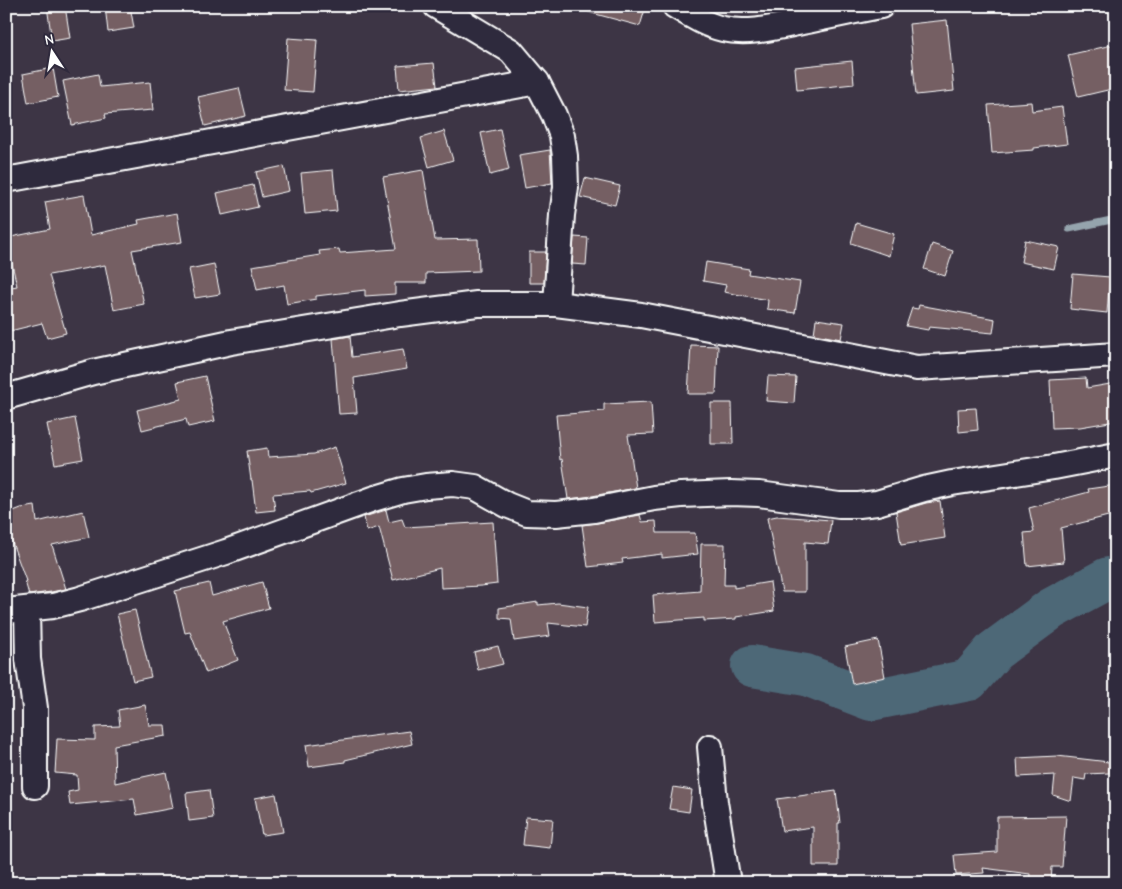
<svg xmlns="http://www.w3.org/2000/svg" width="1122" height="889" font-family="'Comic Neue',sans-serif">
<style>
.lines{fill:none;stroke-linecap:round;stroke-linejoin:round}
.stream{stroke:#95a4ad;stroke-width:7}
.river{stroke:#4e6777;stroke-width:42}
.building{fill:#755f63;stroke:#fff}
.minor-casing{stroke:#fff;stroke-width:28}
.minor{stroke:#2f2a3d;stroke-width:24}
</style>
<rect width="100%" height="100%" fill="#3d3545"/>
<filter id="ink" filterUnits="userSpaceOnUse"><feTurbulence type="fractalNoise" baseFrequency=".02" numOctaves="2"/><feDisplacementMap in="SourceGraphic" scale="10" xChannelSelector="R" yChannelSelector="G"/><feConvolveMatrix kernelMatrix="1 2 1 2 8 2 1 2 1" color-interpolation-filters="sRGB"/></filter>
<g filter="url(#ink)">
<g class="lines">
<polyline class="stream" points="1069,229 1116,219"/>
<polyline class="river" points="752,666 806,675 871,700 969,680 994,651 1051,609 1108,578 1116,580"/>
</g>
<g class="building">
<polygon points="47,6 65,6 70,38 52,41"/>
<polygon points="105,6 130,6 134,28 108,32"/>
<polygon points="589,6 646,6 640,26 588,12"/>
<polygon points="947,20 954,91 916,95 909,24"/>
<polygon points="288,38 317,40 313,92 284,90"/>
<polygon points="1112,45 1116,60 1116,88 1078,97 1068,55"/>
<polygon points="852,61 854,84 797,90 795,67"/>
<polygon points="434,63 437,86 399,90 397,66"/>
<polygon points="53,68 58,97 28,103 23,74"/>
<polygon points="98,74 100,87 150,82 153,110 105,114 106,118 72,125 63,81"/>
<polygon points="239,88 246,116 205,126 198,97"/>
<polygon points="1031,102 1032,111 1062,107 1067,144 1034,148 1034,150 992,153 988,105"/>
<polygon points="500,129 509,170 490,175 481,133"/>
<polygon points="444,131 453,160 429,167 421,138"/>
<polygon points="550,150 552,183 525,188 519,155"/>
<polygon points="284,166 289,191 262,197 256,172"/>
<polygon points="333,170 337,211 305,214 301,173"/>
<polygon points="423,170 435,240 478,239 479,271 426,273 426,283 395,283 395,294 365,296 365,290 316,296 316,299 287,304 284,285 257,290 252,266 320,255 319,251 339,249 340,253 396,249 383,177"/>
<polygon points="585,178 620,186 615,205 580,197"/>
<polygon points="253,185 258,207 222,215 217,193"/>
<polygon points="84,195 91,235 139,224 138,220 177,213 182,242 132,250 144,304 114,310 105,265 49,275 66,333 47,338 42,323 6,332 6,288 17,286 6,238 50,229 45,202"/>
<polygon points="856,223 894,234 889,256 851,243"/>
<polygon points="574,237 588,238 586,265 572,264"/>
<polygon points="1025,240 1059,247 1054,269 1021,262"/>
<polygon points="932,244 953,251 945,276 924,269"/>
<polygon points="529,252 546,252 544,283 529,283"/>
<polygon points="706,262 749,269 748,274 800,282 795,313 767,309 768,300 724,292 726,285 703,281"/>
<polygon points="214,264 220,294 195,298 189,269"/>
<polygon points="1073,274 1110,277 1107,313 1070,309"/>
<polygon points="919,305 995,319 993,333 929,327 928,330 906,326 912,308 918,309"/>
<polygon points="816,319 844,323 841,339 814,334"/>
<polygon points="350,336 352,357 403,349 407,369 354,378 357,413 339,414 333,339"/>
<polygon points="691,345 718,346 716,394 688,394"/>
<polygon points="205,376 215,421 188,427 186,419 142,430 137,410 181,399 177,382"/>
<polygon points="768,376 796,377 794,403 766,401"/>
<polygon points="1086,378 1087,388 1116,383 1116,421 1080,427 1052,428 1050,380"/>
<polygon points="651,402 653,434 628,435 636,488 592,496 568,499 562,459 560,460 556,415 604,411 604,404"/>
<polygon points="711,403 732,403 733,444 711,444"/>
<polygon points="976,408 978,430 959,432 958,409"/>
<polygon points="75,418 83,459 55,464 47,424"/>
<polygon points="335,447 346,483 311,493 310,491 273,494 275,510 256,512 252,480 251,480 247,451 267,448 268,457 314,454"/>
<polygon points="1116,485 1116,514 1061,528 1064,562 1027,566 1024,533 1034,532 1029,508 1089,492 1088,489"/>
<polygon points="940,501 945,538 901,545 896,512 926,503"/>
<polygon points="35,506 37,522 83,511 89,537 52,545 66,589 51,592 29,595 25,581 26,581 6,526 6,514 21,508"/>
<polygon points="386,510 389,522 402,519 405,527 493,522 497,584 481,586 441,588 440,568 393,580 379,527 367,531 364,517"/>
<polygon points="640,515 642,522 656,521 657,533 695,533 698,554 662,558 662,554 622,559 623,563 588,567 582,525 597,523"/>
<polygon points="777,516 831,520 828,544 805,542 805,592 782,592 767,518"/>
<polygon points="701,544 725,544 724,585 734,585 734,588 770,582 774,611 736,617 736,619 704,621 704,618 655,622 653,595 700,591"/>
<polygon points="262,582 269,608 223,621 238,660 206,673 190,632 185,633 175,591 209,583 212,596"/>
<polygon points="538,602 538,605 558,603 588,607 585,627 548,623 550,636 514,641 511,619 499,618 499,608"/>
<polygon points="135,610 151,677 133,681 117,614"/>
<polygon points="878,640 885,677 852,684 845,647"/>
<polygon points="498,646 503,664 478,670 474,652"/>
<polygon points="145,705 149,725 165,725 166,736 114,745 115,783 166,772 173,808 137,815 134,799 70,805 68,792 78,790 77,775 55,773 57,739 95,740 95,727 120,726 118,710"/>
<polygon points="409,731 412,744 345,760 345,762 309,767 306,745"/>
<polygon points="1057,756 1109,762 1109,773 1086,774 1085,780 1074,778 1071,801 1053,795 1055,775 1018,777 1017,758"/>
<polygon points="673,787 692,790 689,812 669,809"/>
<polygon points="209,790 213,818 189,821 186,793"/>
<polygon points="836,791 840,823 838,823 838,866 813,866 813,827 782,831 777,799"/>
<polygon points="276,794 283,832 262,835 255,798"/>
<polygon points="1066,816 1062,867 1052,867 1051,883 1029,883 1030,874 983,868 984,873 956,875 954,855 997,852 997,817"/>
<polygon points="526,817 553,819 550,848 523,845"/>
</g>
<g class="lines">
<g class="minor-casing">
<g id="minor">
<polyline points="436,6 511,51 537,82 554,115 562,136 565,156 566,187 562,215 556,304"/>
<path d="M675 6C690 15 705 25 723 29 748 35 777 27 802 22 828 17 854 11 881 6"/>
<polyline points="6,180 537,82"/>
<polyline points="6,397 93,372 231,342 400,314 477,304 556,304 641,315 917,368 1116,355"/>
<polyline points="27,609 28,659 35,708 35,786"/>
<polyline points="6,611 53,606 80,599 226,552 373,499 403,490 426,486 453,484 475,487 507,505 527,513 556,514 594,510 654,498 681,495 731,493 759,494 839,505 859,505 877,503 924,489 952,483 1054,467 1116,455"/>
<polyline points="710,747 715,802 728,883"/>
</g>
</g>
<use href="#minor" class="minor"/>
</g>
</g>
<rect width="1122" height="889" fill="none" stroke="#2f2a3d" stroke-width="25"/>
<rect x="12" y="12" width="1097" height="864" fill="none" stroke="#fff" stroke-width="2" filter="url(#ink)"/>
<g transform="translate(52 52) rotate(348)" stroke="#2f2a3d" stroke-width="4" paint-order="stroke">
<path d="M0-4L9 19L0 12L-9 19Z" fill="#ffffff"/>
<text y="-8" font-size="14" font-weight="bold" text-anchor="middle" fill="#ffffff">N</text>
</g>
</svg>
